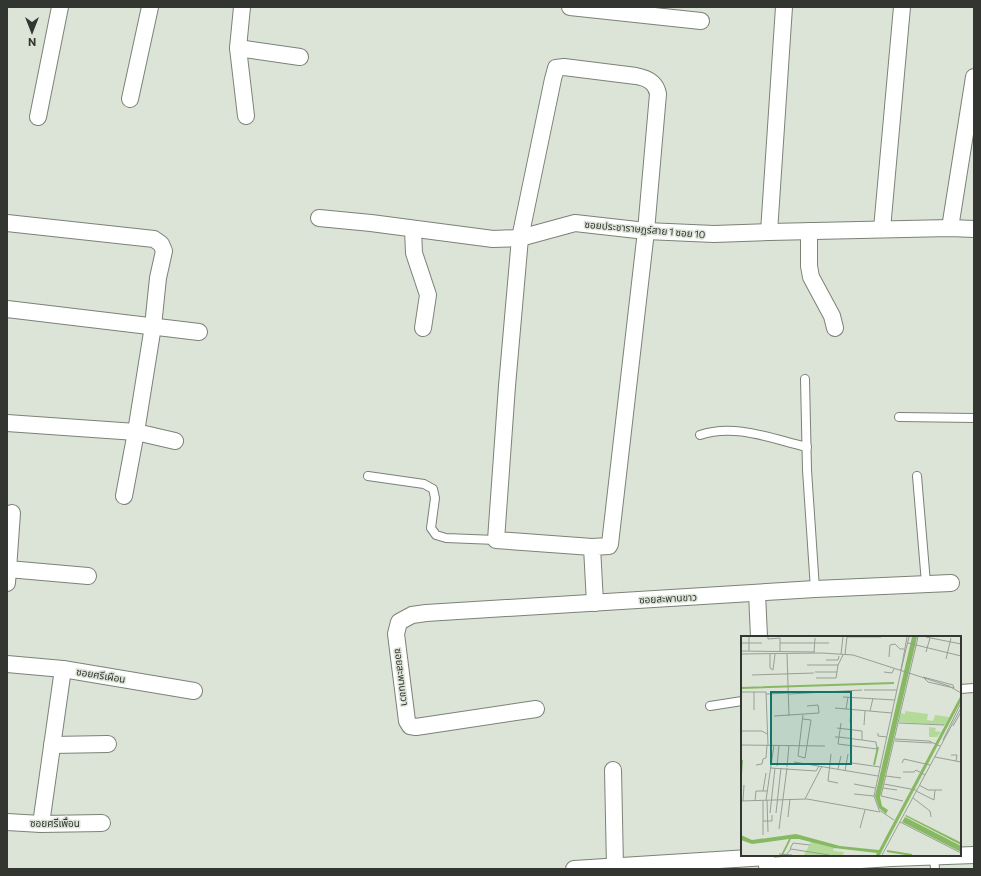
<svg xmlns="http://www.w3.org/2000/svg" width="981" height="876" font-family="Commissioner,'Noto Sans Thai',sans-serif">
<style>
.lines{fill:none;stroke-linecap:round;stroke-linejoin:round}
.lane-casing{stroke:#7b8277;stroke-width:10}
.street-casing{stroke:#7b8277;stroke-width:18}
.lane{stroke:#fff;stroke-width:8}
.street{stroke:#fff;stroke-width:16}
.labels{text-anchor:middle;stroke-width:3;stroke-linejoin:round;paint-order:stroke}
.street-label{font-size:10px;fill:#323530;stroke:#dce4d7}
.inset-river{fill:none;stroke:#87b962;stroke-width:2}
.inset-road{fill:none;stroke:#989e94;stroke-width:1}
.view{fill:#0f766e;fill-opacity:0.15;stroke:#0f766e;stroke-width:2}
.inset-edge{fill:none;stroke:#323530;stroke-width:2}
</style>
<rect width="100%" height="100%" fill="#dce4d7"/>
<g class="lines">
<g class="lane-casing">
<g id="lane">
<polyline points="805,379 807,470 815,589"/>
<polyline points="899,417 974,418"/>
<path d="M700 435C735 423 772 439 807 447"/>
<polyline points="368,476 424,484 433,489 435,498 431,528 436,535 446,538 496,540"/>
<polyline points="917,476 926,583"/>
<polyline points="960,689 974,688"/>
<polyline points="710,706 742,701"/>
<polyline points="934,857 935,869"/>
</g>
</g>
<g class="street-casing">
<g id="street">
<polyline points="242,7 238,48 246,116"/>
<polyline points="570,7 701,21"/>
<polyline points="238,48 300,57"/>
<polyline points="130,99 150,7"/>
<polyline points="38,117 60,7"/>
<polyline points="319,218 371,223 493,239 520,238 575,223 646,231 714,234 769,232 950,228 974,229"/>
<polyline points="7,223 154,239 161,244 164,251 158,278 153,326 136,432 124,496"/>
<polyline points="950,228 974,77"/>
<polyline points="413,229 414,253 428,295 423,328"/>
<polyline points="882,229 902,7"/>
<polyline points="809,231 809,266 811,277 832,316 835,328"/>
<polyline points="769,232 784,7"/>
<polyline points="7,309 199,332"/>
<polyline points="7,423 136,432 175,441"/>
<path d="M592 547 496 540 507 386 520 238 553 79 556 68 564 67 636 76C647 78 656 82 658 94L646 231 610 544 609 546 592 547 595 603"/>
<polyline points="8,569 88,576"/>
<polyline points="7,583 12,513"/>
<polyline points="757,593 759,637"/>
<polyline points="7,664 63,669 194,691"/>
<polyline points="536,709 416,727 410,726 407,721 396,634 399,622 412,615 426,613 815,589 951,583"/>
<polyline points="52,745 108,744"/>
<polyline points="613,770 615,867"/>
<polyline points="7,822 41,824 102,823"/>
<polyline points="41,824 63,669"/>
<polyline points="767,866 892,858 974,855"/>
<polyline points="574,869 766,857"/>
</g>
</g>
<use href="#lane" class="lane"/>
<use href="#street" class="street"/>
</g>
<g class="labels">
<g class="street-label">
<text transform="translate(645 229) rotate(5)" y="4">ซอยประชาราษฎร์สาย 1 ซอย 10</text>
<text transform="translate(668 598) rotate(-3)" y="4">ซอยสะพานขาว</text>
<text transform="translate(101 675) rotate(9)" y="4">ซอยศรีเผือน</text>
<text transform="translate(402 677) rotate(83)" y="4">ซอยสะพานขวา</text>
<text x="55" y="827">ซอยศรีเพื่อน</text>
</g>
</g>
<g transform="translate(741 636)">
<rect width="220" height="220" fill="#dce4d7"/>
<path d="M164 75 187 78 186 84 192 85 194 79 208 81 204 89 158 86 160 77 164 78ZM188 91 195 92 194 95 200 96 196 101H188ZM70 206 93 212 92 215 103 216 102 219H63Z" fill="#b3da99"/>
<path d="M171 1H176L139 161 141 170 147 174 145 178 138 172 134 160ZM220 59V65L139 219H135L136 217 93 212 58 203H50L42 219H40L48 203 11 208 0 204V199L11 204 55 198 99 210 138 214ZM165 179 219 206 220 209 164 180ZM164 181 220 210V216L161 186Z" fill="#87b962"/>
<path class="inset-river" d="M0 52 153 47M133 129 137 111M0 138 1 124M146 215 171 219"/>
<path class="inset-road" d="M8 1V15M27 1V3L39 2M106 1H140M185 1 220 8M39 2V15M0 7H21M39 7H88M167 7 220 20M0 15 74 16M73 16 74 2M185 16 189 2M0 18 81 17 112 19 208 50 220 57M29 18V32L32 34 34 18M46 18 48 80M100 18 102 1M104 19 106 1M148 21 149 9 154 8 159 13H163M205 23 210 2M85 24H97L98 20M66 29H97L102 19M160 34 168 1M160 34 166 1M74 36H96M143 36 151 37 153 33M11 39 73 37M182 41 212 49 213 52 187 46ZM75 42H95L97 29M123 54H156M0 56H25L27 109M13 56V74M25 58 48 57M48 58 121 54M102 61 154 64M94 72 151 77M105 73 107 61M129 75 132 62M62 79 57 120 64 122 70 84 62 83M33 80 78 77 77 69 66 70M109 86 110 74M158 87 203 89M123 89 124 75M212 90 220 76M96 92 121 95V104M0 95H21L26 98M137 97V100L146 101M94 101H98L113 103 121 104 135 106 136 113 97 108 100 87M154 103 188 105 199 110M202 104 220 67M154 105 191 107M0 109 84 110M90 118 87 145 97 147M210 119H216L215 125M194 121 220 126M53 126 137 140M111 127 139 131M161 127 163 123 189 129M15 129 21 128 22 123 25 122 26 109M36 130 38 109M46 131 48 109M29 132 75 135 78 130M97 133 100 120M104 135 107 118M162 136H173L175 134 184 139M145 140 160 142M113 148 134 152M143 148 175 154M178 149 187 154H201M142 152 156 154M22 155 25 137M175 155 193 164 194 154M113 158 133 160M172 162 189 175 190 181M64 163 81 130M25 164 33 109M26 164 27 196M0 165 66 163 139 176M2 165 3 149M14 165 15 155H26M22 165V199M162 165 140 160 177 1M29 177 34 132M35 177 40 132M47 181 49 163M153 184 138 174 133 160 160 35M22 185H31V179M159 186 220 217M119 192 124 174M38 193 46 132M49 213 52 207 69 209M38 218 51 219M45 219 50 213 88 219M141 219 220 72"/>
<path class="view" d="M30 56H110V128H30Z"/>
<rect width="220" height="220" class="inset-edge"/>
</g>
<rect width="981" height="876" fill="none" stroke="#323530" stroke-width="16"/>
<g transform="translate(32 32) rotate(180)" stroke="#dce4d7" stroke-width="3" paint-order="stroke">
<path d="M0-3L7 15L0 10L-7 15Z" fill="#323530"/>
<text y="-6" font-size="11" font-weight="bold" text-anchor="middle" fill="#323530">N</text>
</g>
</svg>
